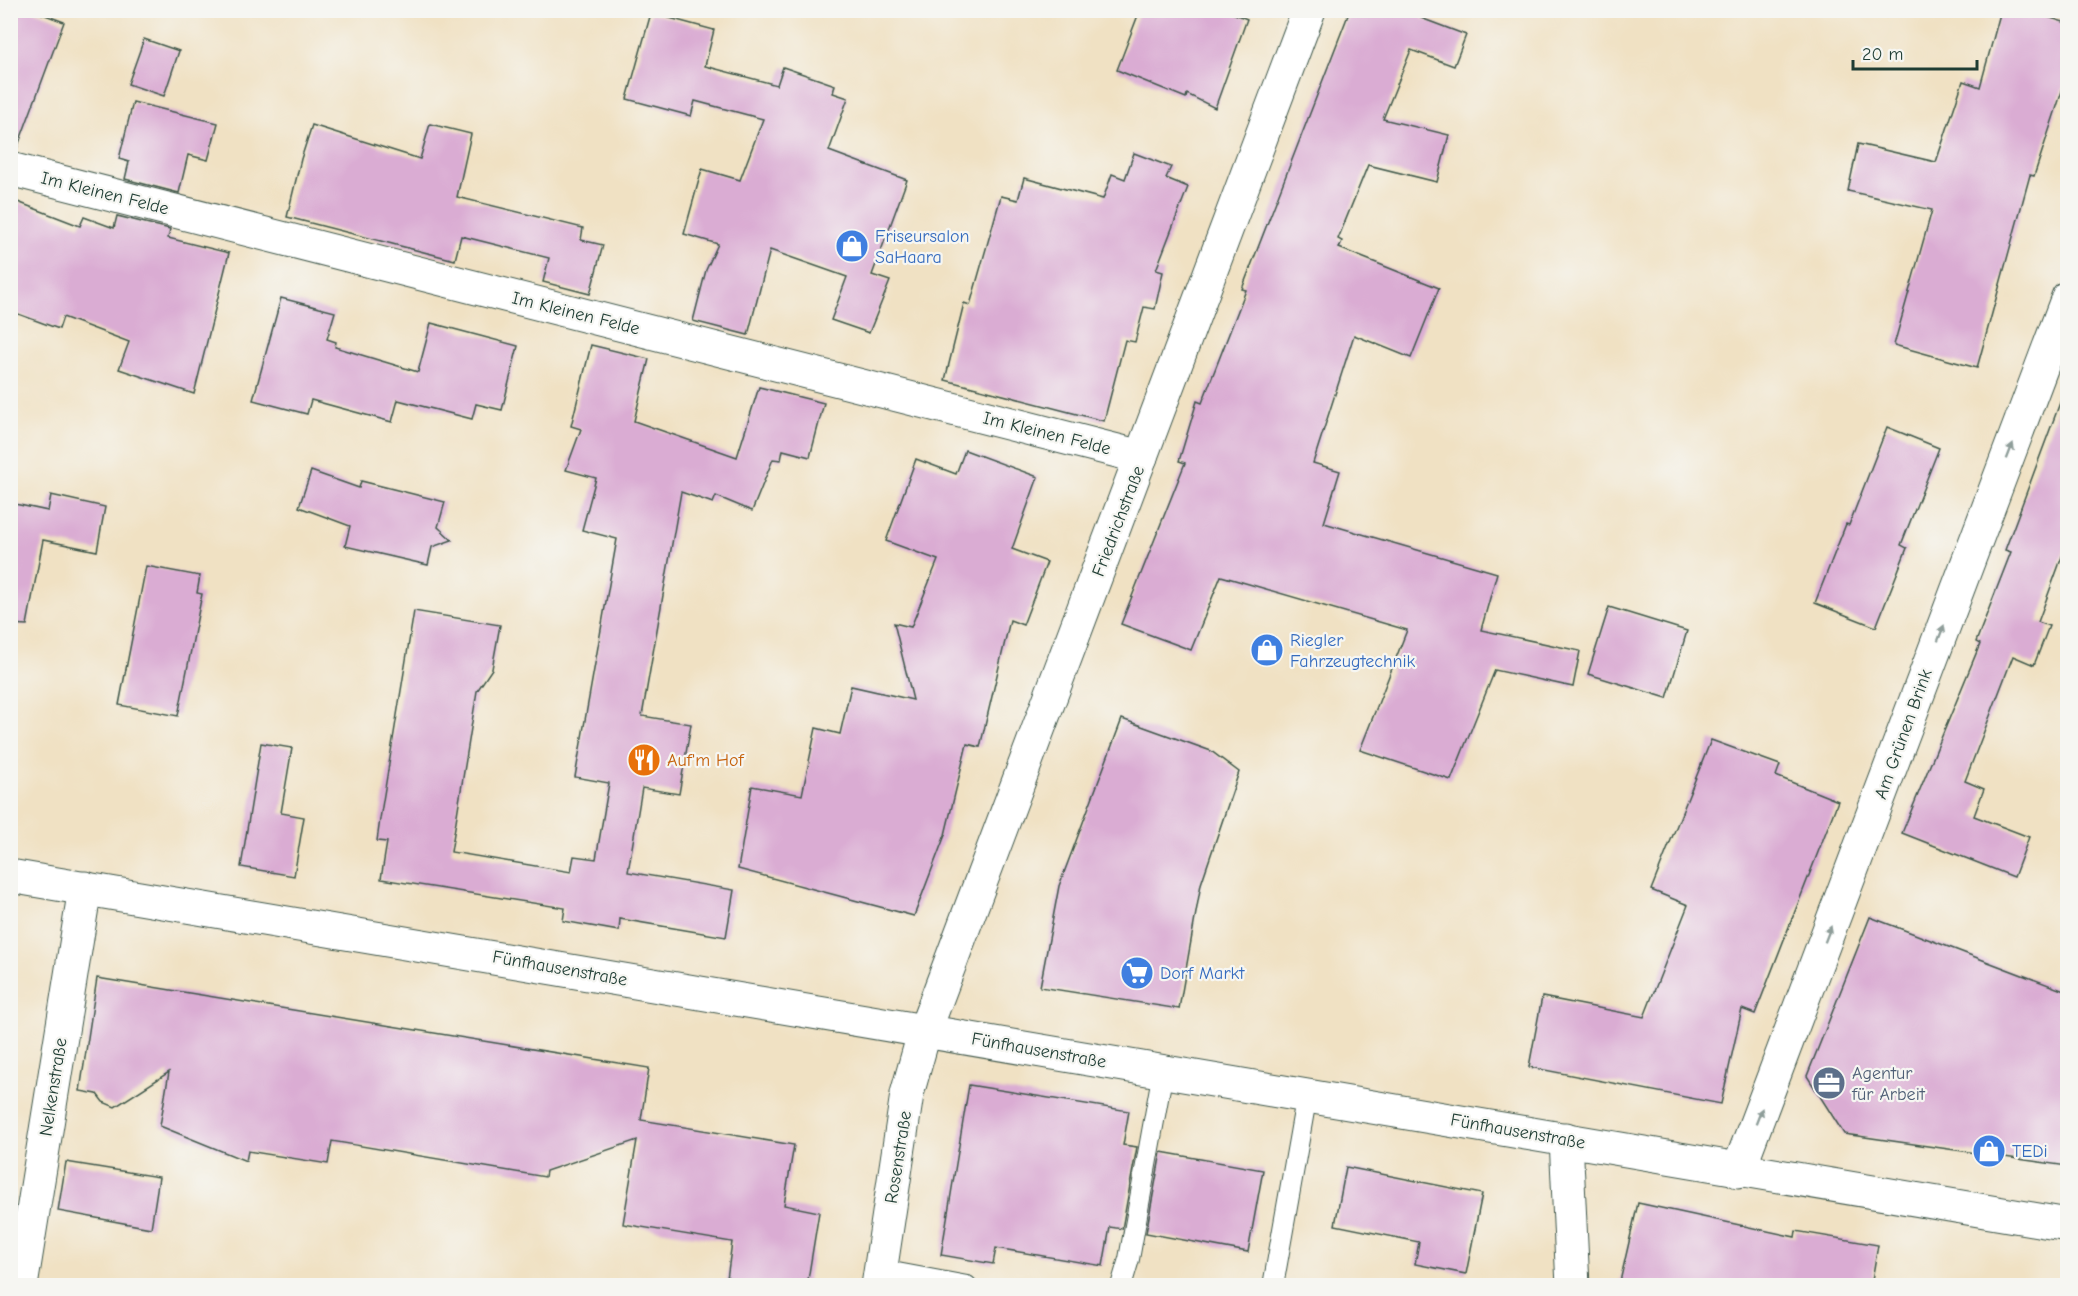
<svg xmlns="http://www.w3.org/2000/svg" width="2078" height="1296" font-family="'Comic Neue',sans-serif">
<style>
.building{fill:#daacd3}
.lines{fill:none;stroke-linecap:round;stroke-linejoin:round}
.lane-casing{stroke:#3e5649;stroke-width:22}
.street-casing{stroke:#3e5649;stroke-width:35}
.lane{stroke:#fff;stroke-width:20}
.street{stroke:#fff;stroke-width:33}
.oneway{fill:#8f9e9a}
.labels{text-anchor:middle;stroke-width:4.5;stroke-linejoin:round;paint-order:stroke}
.street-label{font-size:18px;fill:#1f3d34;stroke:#f6f6f2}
.shop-label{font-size:18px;fill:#366cbe;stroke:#f6f6f2;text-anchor:start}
.food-label{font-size:18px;fill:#c56008;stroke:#f6f6f2;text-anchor:start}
.service-label{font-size:18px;fill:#4e5e75;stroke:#f6f6f2;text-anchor:start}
</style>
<rect width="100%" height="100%" fill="#f6f6f2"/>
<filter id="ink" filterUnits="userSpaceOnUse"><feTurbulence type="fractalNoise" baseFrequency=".0167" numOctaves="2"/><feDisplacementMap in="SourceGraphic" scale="12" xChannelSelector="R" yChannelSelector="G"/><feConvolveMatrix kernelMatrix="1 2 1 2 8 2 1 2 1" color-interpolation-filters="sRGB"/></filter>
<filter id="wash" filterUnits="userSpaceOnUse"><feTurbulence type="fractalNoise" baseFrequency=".008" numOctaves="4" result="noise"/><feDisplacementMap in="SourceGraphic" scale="24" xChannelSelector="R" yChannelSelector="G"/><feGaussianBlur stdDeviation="1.35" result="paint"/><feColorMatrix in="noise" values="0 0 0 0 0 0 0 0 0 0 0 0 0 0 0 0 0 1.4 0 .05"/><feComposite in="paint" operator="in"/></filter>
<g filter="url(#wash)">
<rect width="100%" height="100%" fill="#f0e1c3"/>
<g id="blocks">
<g class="building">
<polygon points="10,10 32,10 64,22 16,151 10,151"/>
<polygon points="1140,10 1225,10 1247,19 1215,108 1187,94 1186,98 1117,70"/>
<polygon points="1350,10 1424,10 1421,18 1466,35 1454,66 1411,50 1383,119 1449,135 1437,182 1368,165 1338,239 1342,241 1339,248 1439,288 1411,358 1354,335 1313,463 1340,471 1324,523 1497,573 1481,630 1580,651 1573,687 1495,670 1451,780 1360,750 1407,630 1221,576 1191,650 1121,624 1185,463 1179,461 1197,401 1202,403 1246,290 1242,289"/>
<polygon points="2001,10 2025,10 2067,23 2067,76 2034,176 2030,175 1977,368 1894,345 1932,210 1848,191 1858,144 1936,162 1963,81 1980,87"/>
<polygon points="651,13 714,30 705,66 777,85 783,67 835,85 833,93 848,98 829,151 907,180 872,275 890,281 869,333 831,320 847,277 770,250 748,335 693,321 706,270 718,244 684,234 702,169 740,180 763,119 695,101 691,116 627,99"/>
<polygon points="144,39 179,51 164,96 128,84"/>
<polygon points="133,102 218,123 208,160 188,155 179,193 125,179 129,162 119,159"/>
<polygon points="430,124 471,134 457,197 583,228 581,240 603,245 590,294 543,282 549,258 461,236 455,260 287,217 301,159 312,125 420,159"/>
<polygon points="1134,153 1171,167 1166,178 1188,187 1156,270 1163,272 1155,309 1144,307 1135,342 1125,340 1104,421 945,380 964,303 970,305 1001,196 1018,200 1024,178 1103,199 1112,174 1125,179"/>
<polygon points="10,199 80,226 84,217 114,228 117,216 170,229 168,238 229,253 194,394 119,369 129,342 63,317 59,329 10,311"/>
<polygon points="281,298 335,312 327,339 336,342 335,347 418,372 431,323 518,346 502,410 476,404 472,419 398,400 392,422 311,400 307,414 253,400"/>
<polygon points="591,345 649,359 634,421 737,457 759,387 824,403 810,457 783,450 781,460 773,459 752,511 716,496 713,503 681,492 642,716 691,724 679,794 642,788 628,872 734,890 726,937 620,919 619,931 563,921 565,908 381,879 387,842 377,841 380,819 414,611 500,625 492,669 477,691 451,852 571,872 574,856 596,859 609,783 575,777 617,539 582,530 596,478 566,470 581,429 571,426"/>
<polygon points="2064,392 2067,392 2067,543 2038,622 2049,626 2034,665 2013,656 1965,781 1984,789 1974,816 2029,837 2014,877 1902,833 1980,644 1976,642 2011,552 2005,550"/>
<polygon points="1887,427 1939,448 1901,545 1907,548 1876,627 1815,603 1846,524 1849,525"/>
<polygon points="965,450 1038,477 1012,549 1047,562 1023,625 1010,620 980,747 967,744 945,835 914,916 738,869 752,786 802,795 816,728 840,734 851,686 913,700 894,623 911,627 938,560 886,541 916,459 956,474"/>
<polygon points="311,471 359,488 361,481 445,502 438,527 452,540 432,547 428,565 345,546 350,526 299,507"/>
<polygon points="51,495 105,507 97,551 43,540 27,625 10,624 10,503 48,511"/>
<polygon points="146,566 200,576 197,593 202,594 178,716 119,705"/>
<polygon points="1609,607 1687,631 1667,698 1588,674"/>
<polygon points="1122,719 1211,751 1239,772 1201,884 1179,1009 1040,987 1059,886"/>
<polygon points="1711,740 1780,765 1776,776 1838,801 1755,1014 1742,1009 1721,1104 1529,1067 1542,997 1644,1017 1688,905 1651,890"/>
<polygon points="261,743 292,748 281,813 304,817 294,876 241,867"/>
<polygon points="1870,917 2067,992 2067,1166 1844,1134 1807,1076"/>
<polygon points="97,978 649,1068 641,1120 794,1145 784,1205 819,1212 807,1286 726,1286 732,1242 623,1224 637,1140 546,1171 545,1177 332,1141 328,1164 248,1151 246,1161 160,1126 169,1072 115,1107 103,1102 97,1094 80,1091"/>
<polygon points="969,1085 1129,1111 1123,1145 1137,1147 1122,1229 1110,1227 1103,1266 996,1248 993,1264 941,1255"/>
<polygon points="1161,1152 1263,1170 1248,1252 1146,1233"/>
<polygon points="66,1162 159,1177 151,1228 58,1211"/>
<polygon points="1346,1167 1482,1194 1466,1274 1415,1264 1419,1242 1335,1225"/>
<polygon points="1638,1203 1795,1237 1796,1231 1878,1245 1871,1286 1619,1286"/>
</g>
</g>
</g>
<g filter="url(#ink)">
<use href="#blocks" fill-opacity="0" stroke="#3e5649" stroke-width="1.5"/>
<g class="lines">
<g class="lane-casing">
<g id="lane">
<polyline points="881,1270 967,1286"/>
<polyline points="1121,1286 1129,1259 1163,1071"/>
<polyline points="1273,1286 1307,1094"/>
</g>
</g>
<g class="street-casing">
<g id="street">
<polyline points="10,169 1141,457"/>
<polyline points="10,876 2068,1225"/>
<polyline points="1566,1139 1573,1286"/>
<polyline points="1738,1171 2068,297"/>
<polyline points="21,1286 85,888"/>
<polyline points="878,1286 907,1094 925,1030 1309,10"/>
</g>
</g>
<use href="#lane" class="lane"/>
<use href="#street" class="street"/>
</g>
<defs><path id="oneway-solid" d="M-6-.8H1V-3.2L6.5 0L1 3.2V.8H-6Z" transform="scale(1.5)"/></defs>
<g class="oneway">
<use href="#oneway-solid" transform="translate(2010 451) rotate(-69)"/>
<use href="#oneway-solid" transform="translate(1941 633) rotate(-69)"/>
<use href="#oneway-solid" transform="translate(1828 934) rotate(-69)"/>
<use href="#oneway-solid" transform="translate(1759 1116) rotate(-69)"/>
</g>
</g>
<defs>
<g id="shop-disc" transform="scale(1.725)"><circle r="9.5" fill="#3f7fe0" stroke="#f6f6f2"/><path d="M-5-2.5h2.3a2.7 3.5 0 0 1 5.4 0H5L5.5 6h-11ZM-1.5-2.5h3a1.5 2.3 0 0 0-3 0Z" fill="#fff"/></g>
<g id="restaurant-disc" transform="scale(1.725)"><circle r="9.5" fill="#e8710a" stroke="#f6f6f2"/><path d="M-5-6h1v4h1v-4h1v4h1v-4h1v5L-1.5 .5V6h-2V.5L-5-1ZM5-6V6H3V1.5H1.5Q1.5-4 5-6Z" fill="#fff"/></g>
<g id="supermarket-disc" transform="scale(1.725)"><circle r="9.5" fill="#3f7fe0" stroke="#f6f6f2"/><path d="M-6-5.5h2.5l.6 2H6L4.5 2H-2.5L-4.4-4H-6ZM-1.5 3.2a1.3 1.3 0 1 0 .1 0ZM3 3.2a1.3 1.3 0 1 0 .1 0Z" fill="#fff"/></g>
<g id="office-disc" transform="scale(1.725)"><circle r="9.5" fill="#5c6f8a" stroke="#f6f6f2"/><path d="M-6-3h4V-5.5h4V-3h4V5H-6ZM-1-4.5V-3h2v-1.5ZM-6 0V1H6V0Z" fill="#fff"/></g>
</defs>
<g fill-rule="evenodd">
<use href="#shop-disc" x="852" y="246"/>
<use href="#shop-disc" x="1267" y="650"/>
<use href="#restaurant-disc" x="644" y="760"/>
<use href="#supermarket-disc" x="1137" y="973"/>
<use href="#office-disc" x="1829" y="1083"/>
<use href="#shop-disc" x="1989" y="1151"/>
</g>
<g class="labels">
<g class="street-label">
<text transform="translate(105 193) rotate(14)" y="6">Im Kleinen Felde</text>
<text transform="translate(576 313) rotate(14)" y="6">Im Kleinen Felde</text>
<text transform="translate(1047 433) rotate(14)" y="6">Im Kleinen Felde</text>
<text transform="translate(1118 521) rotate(-69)" y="6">Friedrichstraße</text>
<text transform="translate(1903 734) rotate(-70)" y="6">Am Grünen Brink</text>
<text transform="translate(560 968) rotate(10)" y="6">Fünfhausenstraße</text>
<text transform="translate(1039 1050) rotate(10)" y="6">Fünfhausenstraße</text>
<text transform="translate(53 1087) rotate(-81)" y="6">Nelkenstraße</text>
<text transform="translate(1518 1131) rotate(10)" y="6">Fünfhausenstraße</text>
<text transform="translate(898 1157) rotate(-81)" y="6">Rosenstraße</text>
</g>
<g class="shop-label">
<text x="875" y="242">Friseursalon<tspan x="875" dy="21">SaHaara</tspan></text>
<text x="1290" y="646">Riegler<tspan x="1290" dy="21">Fahrzeugtechnik</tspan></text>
<text x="1160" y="979">Dorf Markt</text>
<text x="2012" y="1157">TEDi</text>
</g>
<g class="food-label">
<text x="667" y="766">Auf'm Hof</text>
</g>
<g class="service-label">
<text x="1852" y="1079">Agentur<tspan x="1852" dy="21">für Arbeit</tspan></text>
</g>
</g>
<rect width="2078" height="1296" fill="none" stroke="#f6f6f2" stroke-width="36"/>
<path d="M1853 60v9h124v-9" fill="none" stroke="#1f3d34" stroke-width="3"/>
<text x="1862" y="60" font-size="18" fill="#1f3d34" stroke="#f6f6f2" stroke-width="4.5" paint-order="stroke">20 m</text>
</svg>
